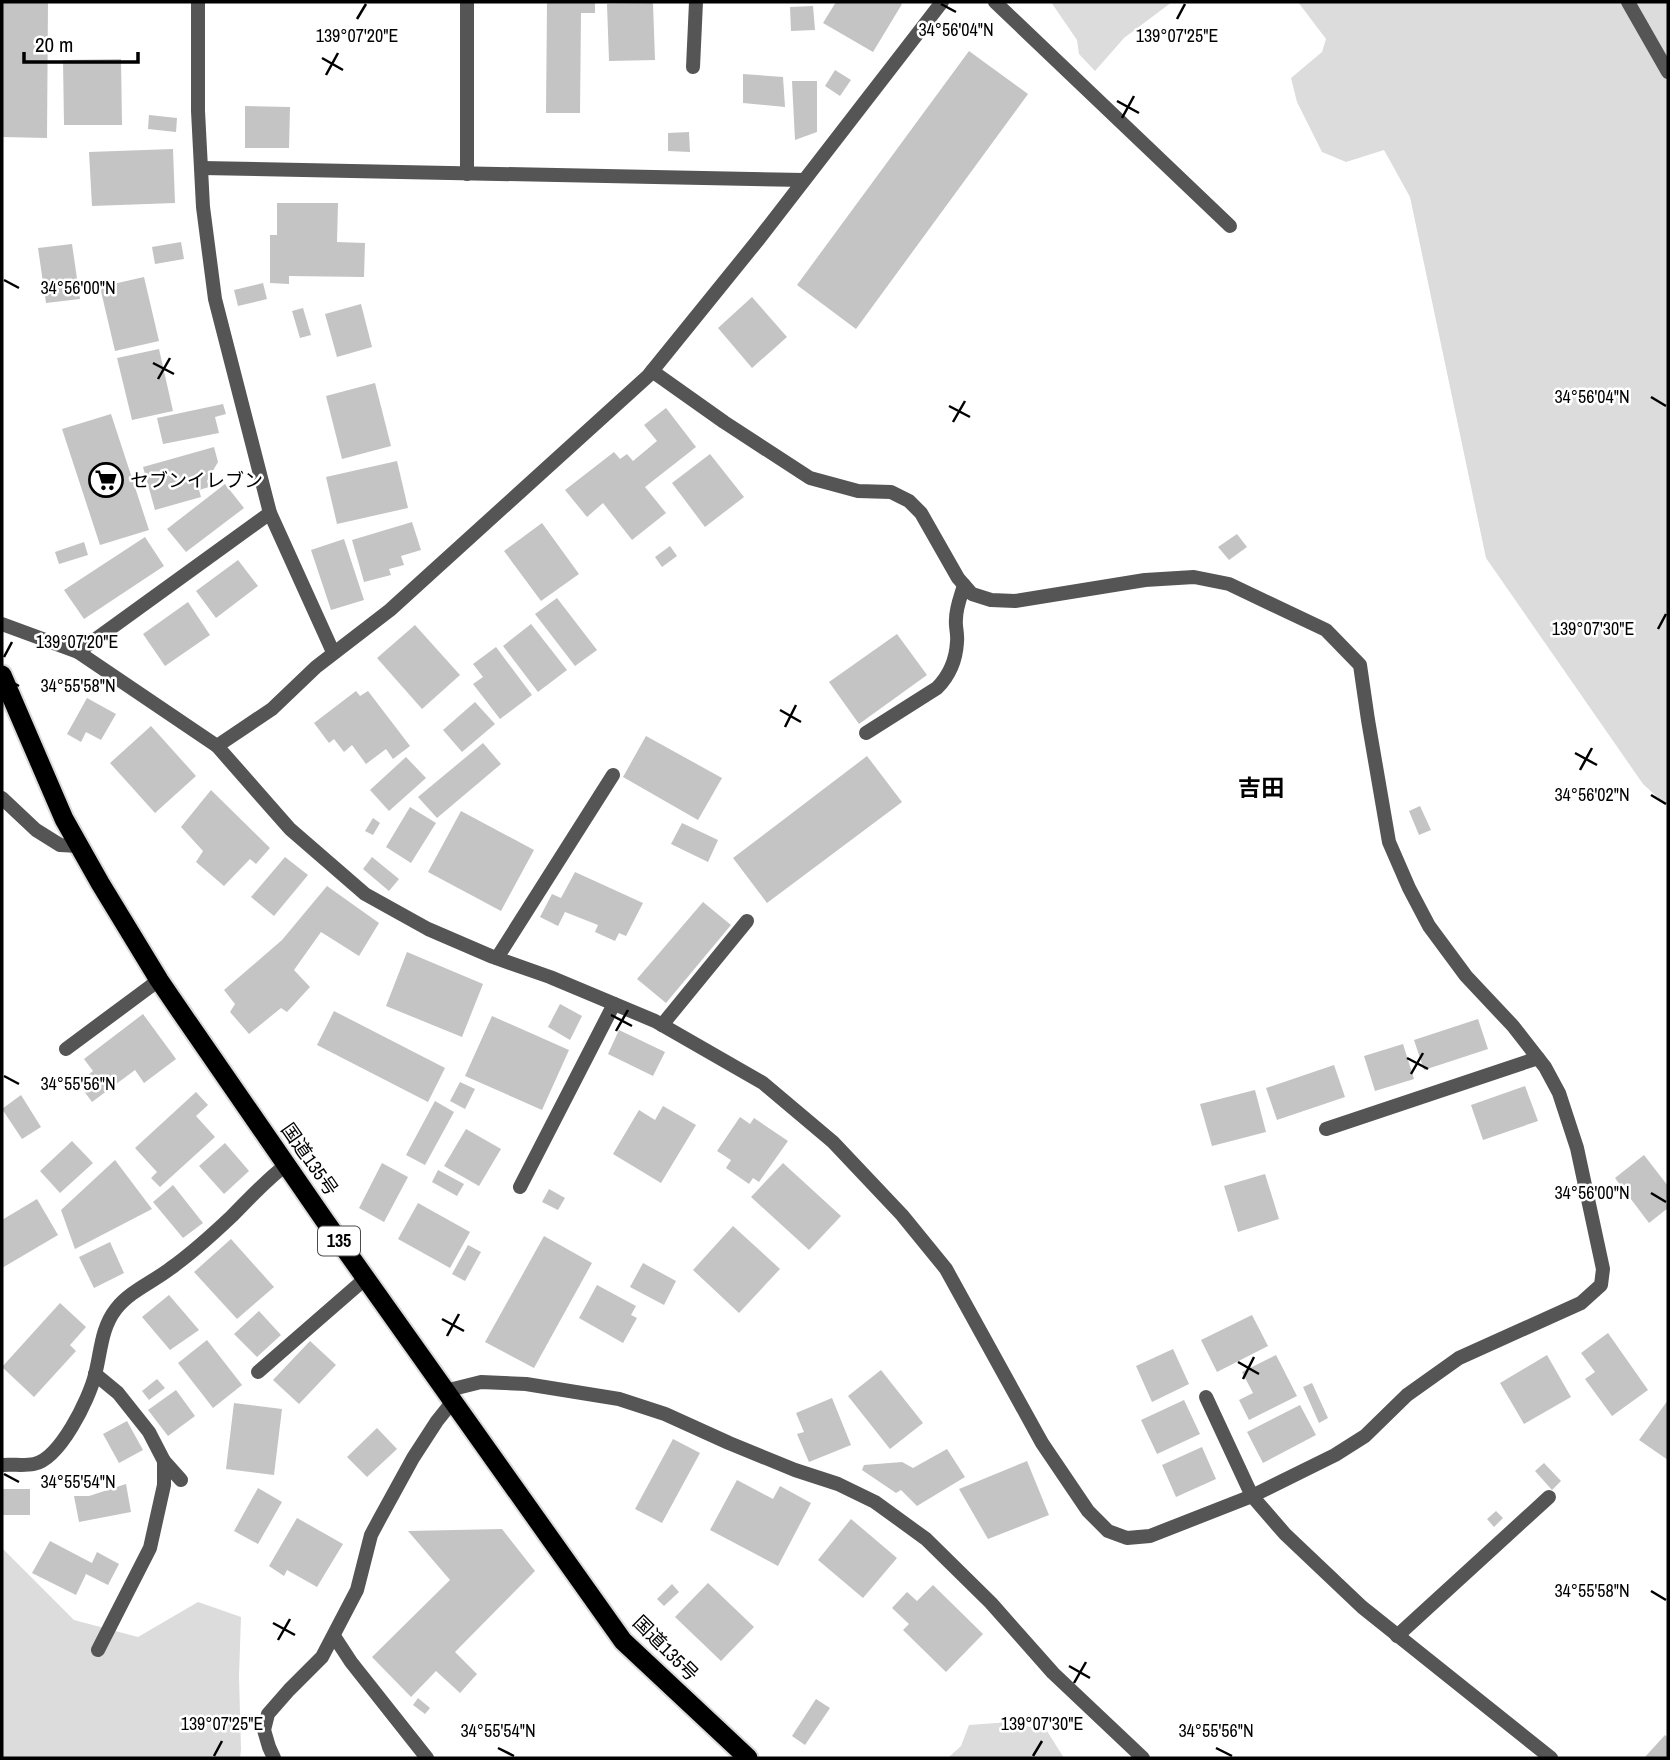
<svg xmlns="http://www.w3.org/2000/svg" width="1670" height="1760" font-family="'Archivo Narrow','Noto Sans JP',sans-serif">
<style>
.green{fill:#dcdcdc}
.building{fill:#c4c4c4}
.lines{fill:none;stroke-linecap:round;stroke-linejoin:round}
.trunk-casing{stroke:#dbdbdb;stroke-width:23}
.service{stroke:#555;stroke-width:14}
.minor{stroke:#555;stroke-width:14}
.trunk{stroke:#000;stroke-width:19}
.ticks{fill:none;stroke:#000;stroke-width:2.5}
.labels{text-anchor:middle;stroke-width:5;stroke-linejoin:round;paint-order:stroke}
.shield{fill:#fff;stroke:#4c4c4c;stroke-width:2}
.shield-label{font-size:18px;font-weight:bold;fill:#000}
.poi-label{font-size:19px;fill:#000;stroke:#fff;text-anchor:start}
.street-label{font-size:19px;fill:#000;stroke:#fff}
.quarter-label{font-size:23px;font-weight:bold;fill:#000;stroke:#fff}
.ticks-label{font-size:18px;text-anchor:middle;fill:#000;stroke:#fff;stroke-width:5;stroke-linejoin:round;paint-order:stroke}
</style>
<rect width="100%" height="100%" fill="#fff"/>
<g class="green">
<polygon points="1051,2 1172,2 1124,38 1095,71 1079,54 1077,40"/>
<polygon points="1298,2 1668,2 1668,807 1643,784 1486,558 1410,197 1384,150 1346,162 1322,152 1297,102 1291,78 1322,52 1326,39"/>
<polygon points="2,1548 74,1620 138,1637 198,1602 241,1617 239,1676 241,1749 240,1758 2,1758"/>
<polygon points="1010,1722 1047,1731 1064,1758 948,1758 961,1746 969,1725"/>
</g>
<g class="building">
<polygon points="2,2 48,2 47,138 2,137"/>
<polygon points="547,2 595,2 595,13 581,13 580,113 546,113"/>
<polygon points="836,2 899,2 902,4 873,52 823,23"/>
<polygon points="653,3 655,60 609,61 607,4"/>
<polygon points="813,6 815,30 791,31 790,7"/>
<polygon points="969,51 1028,94 856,329 797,285"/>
<polygon points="121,59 122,125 64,125 63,60"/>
<polygon points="835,70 851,80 840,96 825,86"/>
<polygon points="743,74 783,77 785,107 743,103"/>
<polygon points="792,81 817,81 817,132 795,140"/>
<polygon points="245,106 290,107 289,148 245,148"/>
<polygon points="149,115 177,118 176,132 148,129"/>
<polygon points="689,132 690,152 668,151 668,133"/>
<polygon points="173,149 175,203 92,206 89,152"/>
<polygon points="277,203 338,203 337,242 365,243 364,277 289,276 289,284 270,283 270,235 277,235"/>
<polygon points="181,242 184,259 155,264 152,247"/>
<polygon points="72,244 80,299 46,303 38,248"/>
<polygon points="144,277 159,341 115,351 100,287"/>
<polygon points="263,283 267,299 238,306 234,290"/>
<polygon points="752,297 787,337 752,368 718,328"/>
<polygon points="361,304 372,347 337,357 325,314"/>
<polygon points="303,308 311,335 300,338 292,311"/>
<polygon points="159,349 173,411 132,420 117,358"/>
<polygon points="375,383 391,446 342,459 326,396"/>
<polygon points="223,404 226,414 215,417 219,433 163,444 157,418"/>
<polygon points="666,408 696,447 645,487 666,513 632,540 603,503 587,517 565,490 614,452 620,459 627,454 633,461 657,441 644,425"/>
<polygon points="111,414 149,530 100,545 62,429"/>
<polygon points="214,447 218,462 207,481 209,487 199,490 201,497 155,510 143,467"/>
<polygon points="710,454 744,497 705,527 672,483"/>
<polygon points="397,461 408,508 337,524 326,477"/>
<polygon points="225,484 244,508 186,552 167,529"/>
<polygon points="412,522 421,550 401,556 404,565 389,569 391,575 364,582 352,540"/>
<polygon points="542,523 579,574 541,601 504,551"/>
<polygon points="1237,534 1247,547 1229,560 1218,547"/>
<polygon points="145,537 164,566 84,619 64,590"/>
<polygon points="344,539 364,600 331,610 311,550"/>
<polygon points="84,542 88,555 59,564 55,552"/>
<polygon points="670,546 677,556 662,567 655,557"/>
<polygon points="238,560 258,586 216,618 196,591"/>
<polygon points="557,598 597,650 575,666 535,614"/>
<polygon points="188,602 210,635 165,666 143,634"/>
<polygon points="531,624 567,670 538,692 503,646"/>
<polygon points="415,625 460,675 422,709 377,658"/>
<polygon points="897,634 927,675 859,724 829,682"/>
<polygon points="496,647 532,695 500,719 473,684 483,677 473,664"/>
<polygon points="356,691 360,696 368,691 410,746 393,759 386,749 366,764 352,745 344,752 334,739 329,743 314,723"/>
<polygon points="87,698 116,714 101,740 86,732 81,742 67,734"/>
<polygon points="475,702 495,724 462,752 443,730"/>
<polygon points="151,726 196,776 155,813 110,763"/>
<polygon points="646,736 722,778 698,820 623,777"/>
<polygon points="483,743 501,764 437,818 418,797"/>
<polygon points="867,756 902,802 767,903 733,858"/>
<polygon points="406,757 426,778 389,811 370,790"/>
<polygon points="211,790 270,848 256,864 250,859 224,886 196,862 203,851 181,827"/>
<polygon points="1420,806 1431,830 1419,835 1409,811"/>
<polygon points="410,807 436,823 411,863 386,847"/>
<polygon points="461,811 534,850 501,911 428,872"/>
<polygon points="373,818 380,823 373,835 365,831"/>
<polygon points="682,823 718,840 708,862 671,844"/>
<polygon points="285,857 308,875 274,916 251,897"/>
<polygon points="372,857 399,879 389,891 363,869"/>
<polygon points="575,872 643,903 626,936 619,933 615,941 595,932 598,925 565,912 558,926 540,917 552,894 561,898"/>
<polygon points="327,886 379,923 359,956 321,932 294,970 310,987 287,1012 281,1008 249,1034 230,1012 235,1004 224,990 282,940"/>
<polygon points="703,902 731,925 666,1003 637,979"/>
<polygon points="407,952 483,984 462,1037 386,1006"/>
<polygon points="560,1004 582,1016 570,1040 548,1027"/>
<polygon points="334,1011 445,1068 428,1102 317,1045"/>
<polygon points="143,1014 176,1059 144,1083 135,1070 92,1102 78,1083 93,1071 84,1059"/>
<polygon points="492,1016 569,1050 542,1110 465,1076"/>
<polygon points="1478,1019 1488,1049 1424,1070 1414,1040"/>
<polygon points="619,1030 665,1052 653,1076 608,1054"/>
<polygon points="1403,1044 1414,1079 1375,1091 1364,1056"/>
<polygon points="1334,1065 1345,1097 1277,1120 1266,1088"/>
<polygon points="460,1082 475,1089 465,1109 450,1101"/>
<polygon points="1525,1086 1538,1121 1483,1140 1471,1105"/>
<polygon points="1255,1090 1266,1132 1212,1146 1200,1104"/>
<polygon points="196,1092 208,1105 196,1116 215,1137 160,1187 151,1178 157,1172 135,1148"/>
<polygon points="21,1095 41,1127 22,1139 2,1109"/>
<polygon points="435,1101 454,1112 425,1165 406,1155"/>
<polygon points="663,1106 696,1125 661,1183 613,1154 639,1110 655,1120"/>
<polygon points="740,1117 750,1124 754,1118 788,1141 759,1182 753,1178 749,1184 726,1168 731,1160 717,1151"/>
<polygon points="466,1129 501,1149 479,1186 444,1166"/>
<polygon points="72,1141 93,1163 60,1193 40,1171"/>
<polygon points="225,1143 249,1171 224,1194 199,1166"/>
<polygon points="1644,1155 1668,1186 1668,1208 1649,1223 1615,1178"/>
<polygon points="115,1160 152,1209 75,1249 61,1210"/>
<polygon points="382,1163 408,1177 384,1222 359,1208"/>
<polygon points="783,1163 841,1216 809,1250 751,1197"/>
<polygon points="438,1170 464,1184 457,1196 432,1182"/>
<polygon points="1265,1174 1279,1219 1238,1232 1224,1186"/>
<polygon points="173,1185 203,1223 183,1238 153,1202"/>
<polygon points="549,1189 565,1198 558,1210 542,1202"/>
<polygon points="37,1199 58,1235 2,1268 2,1220"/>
<polygon points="418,1203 470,1232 450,1268 398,1239"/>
<polygon points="733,1226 780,1269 739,1313 693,1270"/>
<polygon points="544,1236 592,1263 534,1368 485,1342"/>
<polygon points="231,1239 274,1287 237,1319 194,1272"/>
<polygon points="110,1242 124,1273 94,1288 79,1257"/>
<polygon points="468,1245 481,1252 465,1281 452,1274"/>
<polygon points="643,1263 676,1281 664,1305 630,1287"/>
<polygon points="597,1285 636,1306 631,1315 637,1318 623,1343 579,1318"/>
<polygon points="169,1295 199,1330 170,1350 142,1317"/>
<polygon points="60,1303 86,1327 70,1345 76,1351 34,1397 2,1367"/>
<polygon points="259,1311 281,1335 257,1357 234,1334"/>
<polygon points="1252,1315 1268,1346 1217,1372 1201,1340"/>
<polygon points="1608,1333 1648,1390 1612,1416 1585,1379 1595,1372 1581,1353"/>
<polygon points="207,1340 242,1385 213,1408 178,1363"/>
<polygon points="310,1341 336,1365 299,1404 273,1380"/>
<polygon points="1173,1349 1189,1384 1152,1402 1136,1366"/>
<polygon points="1276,1355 1297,1396 1249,1420 1239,1400 1253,1393 1242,1372"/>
<polygon points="1547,1355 1571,1397 1524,1424 1500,1383"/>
<polygon points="881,1370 923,1423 890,1449 848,1396"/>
<polygon points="157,1379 165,1388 149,1400 142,1391"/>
<polygon points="1312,1383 1328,1418 1319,1423 1303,1387"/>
<polygon points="176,1390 195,1416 168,1436 148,1410"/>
<polygon points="832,1398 851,1445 809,1462 797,1434 804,1432 796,1413"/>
<polygon points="1184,1400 1200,1434 1157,1454 1141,1420"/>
<polygon points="1668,1400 1668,1460 1639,1440"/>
<polygon points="234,1403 282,1409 274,1475 226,1469"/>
<polygon points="1300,1405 1316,1435 1263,1463 1247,1432"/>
<polygon points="127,1421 143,1450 119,1463 103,1434"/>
<polygon points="377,1428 397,1449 367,1477 347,1457"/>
<polygon points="673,1439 700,1453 662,1523 635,1509"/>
<polygon points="1202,1447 1216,1479 1176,1497 1162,1465"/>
<polygon points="947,1449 965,1477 917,1506 901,1490 896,1493 862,1470 864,1465 902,1462 913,1468"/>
<polygon points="1027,1461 1049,1515 988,1539 959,1489"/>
<polygon points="1544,1463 1561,1481 1552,1490 1535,1471"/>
<polygon points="737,1480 773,1499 780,1486 811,1503 778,1566 710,1530"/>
<polygon points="126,1484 131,1512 79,1522 74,1496 89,1496"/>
<polygon points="258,1488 282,1502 258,1544 234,1531"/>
<rect x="2" y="1489" width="28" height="26"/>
<polygon points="1496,1511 1503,1518 1494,1527 1487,1519"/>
<polygon points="297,1518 343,1544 317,1587 287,1570 284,1576 269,1566"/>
<polygon points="851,1519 897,1558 863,1598 818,1560"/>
<polygon points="502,1529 535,1571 455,1652 477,1674 460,1693 436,1671 411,1697 372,1657 450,1580 408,1531"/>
<polygon points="50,1541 92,1563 97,1552 119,1564 108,1585 86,1574 76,1595 32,1573"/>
<polygon points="708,1583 754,1627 721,1661 675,1617"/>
<polygon points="672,1584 679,1592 664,1606 657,1599"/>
<polygon points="933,1585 983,1634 946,1672 903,1630 909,1624 892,1608 907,1592 917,1601"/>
<polygon points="418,1698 430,1708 425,1714 413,1705"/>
<polygon points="816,1699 830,1708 805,1745 792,1736"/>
<polygon points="1665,1735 1668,1738 1668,1758 1644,1758"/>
</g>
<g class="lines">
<g class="trunk-casing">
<polyline id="trunk" points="2,675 64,819 100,883 159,980 187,1021 325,1221 623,1641 748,1758"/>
</g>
<g class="service">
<polyline points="995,2 1230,226"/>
<polyline points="693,67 696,2"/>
<path d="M866 733 937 688C950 675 956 660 957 642 958 634 955 626 956 619 956 607 961 596 964 585"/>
<polyline points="2,798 36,830 60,845 79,846"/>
<polyline points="497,958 613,775"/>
<polyline points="662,1025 747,921"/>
<polyline points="66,1049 159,980"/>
<polyline points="1326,1129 1538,1058"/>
<polyline points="520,1187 614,1004"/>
<polyline points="258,1372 366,1278"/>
<polyline points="1206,1397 1252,1496"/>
<polyline points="334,1636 351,1662 427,1758"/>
<polyline points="1397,1636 1549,1497"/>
<polyline points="274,1758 269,1747 264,1730 268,1714 289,1690 322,1657 357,1590 371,1535 379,1520 413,1458 437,1421 453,1401"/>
</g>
<g class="minor">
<polyline points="198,2 198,111 203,207 215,299 270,513 333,652"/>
<polyline points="467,2 467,174"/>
<polyline points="1628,2 1668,72"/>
<polyline points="202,168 804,180"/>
<polyline points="652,371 724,422 810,478 858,491 891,492 909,501 921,513 958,578 972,594 991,600 1015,601 1145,580 1194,577 1229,584 1326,630 1360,665 1368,720 1389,842 1409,888 1429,926 1466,976 1513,1026 1545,1067 1559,1093 1577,1148 1603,1269 1601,1285 1581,1303 1459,1358 1407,1395 1365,1436 1335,1455 1252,1496"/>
<polyline points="2,624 78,652 217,746 272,709 316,667 390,610 648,376 758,240 942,2"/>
<polyline points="78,652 270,513"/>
<polyline points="217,746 290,829 365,894 428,929 493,957 550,977 655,1021 763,1083 833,1142 902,1215 946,1269 1042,1443 1088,1511 1108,1531 1127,1538 1150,1536 1252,1496 1285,1534 1362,1607 1551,1758"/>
<polyline points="95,1374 118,1393 149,1432 164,1461 164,1485 150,1548 98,1650"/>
<polyline points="445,1391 481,1382 526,1384 619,1399 665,1414 729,1443 795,1470 838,1484 875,1502 926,1539 991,1603 1053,1673 1143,1758"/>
<polyline points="164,1461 181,1480"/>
<path d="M2 1465C12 1464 24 1466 34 1464 60 1459 89 1399 95 1375 101 1352 101 1328 116 1309 130 1291 153 1282 171 1268 192 1253 213 1234 232 1216 250 1198 266 1180 286 1165"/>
</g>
<use href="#trunk" class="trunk"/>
</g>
<path class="ticks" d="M941 4 956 12M357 19 366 4M1177 19 1185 4M322 58 343 70M326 75 338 53M1117 101 1139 113M1122 118 1134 96M4 280 19 288M153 363 174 374M158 379 170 358M1651 397 1666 406M949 406 970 417M953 422 965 401M1658 629 1666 614M4 657 12 642M4 678 19 686M780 710 801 722M785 727 796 705M1575 753 1597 765M1580 770 1592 748M1651 795 1666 804M611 1015 632 1026M616 1031 628 1010M1407 1058 1428 1069M1411 1074 1423 1053M4 1076 19 1084M1651 1193 1666 1202M442 1319 464 1331M447 1336 459 1314M1238 1362 1259 1374M1243 1379 1254 1357M4 1474 19 1482M1651 1591 1666 1600M273 1623 295 1635M278 1640 290 1619M1069 1666 1090 1678M1074 1683 1086 1662M498 1748 514 1756M1216 1748 1232 1756M214 1756 222 1741M1033 1756 1042 1741"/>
<defs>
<g id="supermarket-ring" transform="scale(1.75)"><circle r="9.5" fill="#fff" stroke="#000" stroke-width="1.5"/><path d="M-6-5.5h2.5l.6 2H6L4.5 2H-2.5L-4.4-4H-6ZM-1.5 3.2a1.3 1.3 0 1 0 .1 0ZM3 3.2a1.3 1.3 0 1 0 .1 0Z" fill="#000"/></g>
</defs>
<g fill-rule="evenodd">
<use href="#supermarket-ring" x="106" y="480"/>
</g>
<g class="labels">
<rect class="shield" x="318" y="1226.5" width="42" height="29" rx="5"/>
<g class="shield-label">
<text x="339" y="1247">135</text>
</g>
<g class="poi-label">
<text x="130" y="487">セブンイレブン</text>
</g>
<g class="street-label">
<text transform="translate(310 1159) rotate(55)" y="7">国道135号</text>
<text transform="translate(666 1648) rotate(45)" y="7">国道135号</text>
</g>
<g class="quarter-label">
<text x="1261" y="796">吉田</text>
</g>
</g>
<g class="ticks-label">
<text x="956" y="36">34°56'04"N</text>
<text x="357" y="42">139°07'20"E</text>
<text x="1177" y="42">139°07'25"E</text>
<text x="78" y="294">34°56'00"N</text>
<text x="1592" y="403">34°56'04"N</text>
<text x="1593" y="635">139°07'30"E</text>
<text x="77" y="648">139°07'20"E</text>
<text x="78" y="692">34°55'58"N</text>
<text x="1592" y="801">34°56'02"N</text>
<text x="78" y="1090">34°55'56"N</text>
<text x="1592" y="1199">34°56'00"N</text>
<text x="78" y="1488">34°55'54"N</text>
<text x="1592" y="1597">34°55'58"N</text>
<text x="222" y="1730">139°07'25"E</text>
<text x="1042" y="1730">139°07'30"E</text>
<text x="498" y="1737">34°55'54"N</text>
<text x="1216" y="1737">34°55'56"N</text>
</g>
<rect width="1670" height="1760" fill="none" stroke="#000000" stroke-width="7"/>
<path d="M24 52v10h114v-10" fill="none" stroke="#000000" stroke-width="3.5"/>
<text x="35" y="52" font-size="21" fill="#000000" stroke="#ffffff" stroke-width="5" paint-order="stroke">20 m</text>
</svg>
